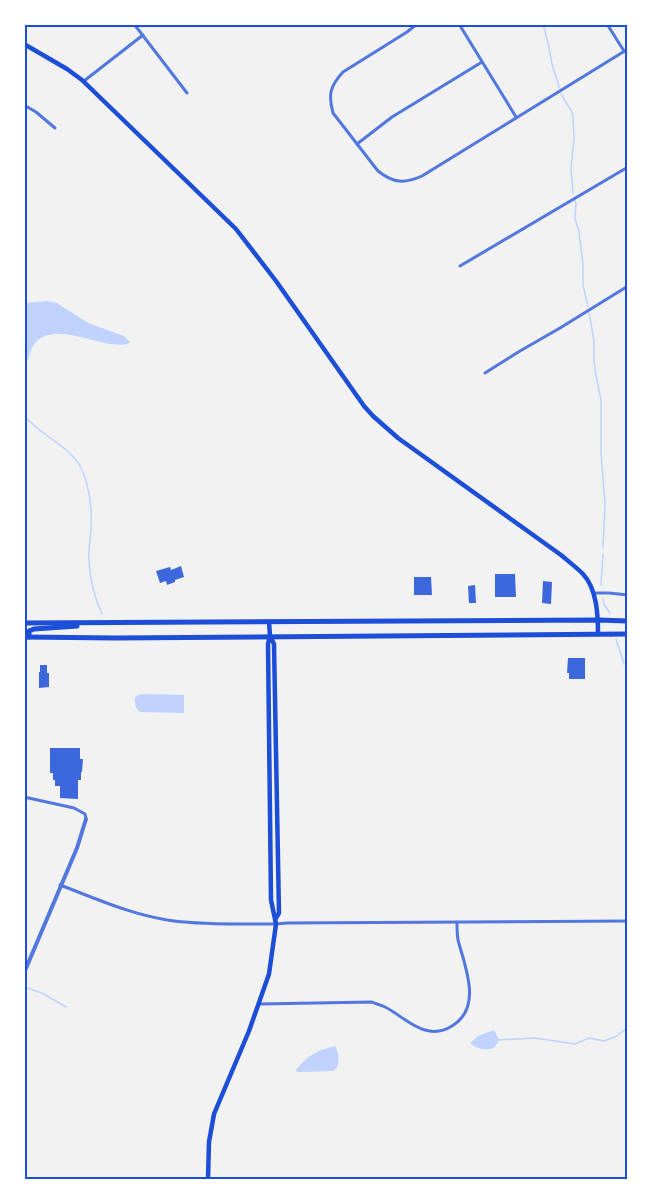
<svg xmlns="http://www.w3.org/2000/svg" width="652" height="1203" font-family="'Alegreya Sans',sans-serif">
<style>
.water{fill:#bfd3fe}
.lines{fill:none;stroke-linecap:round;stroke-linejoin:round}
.stream{stroke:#bfd3fe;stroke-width:1.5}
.building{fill:#3d67dc}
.minor{stroke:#5277de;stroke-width:3}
.tertiary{stroke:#5277de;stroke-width:4}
.secondary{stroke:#1d4ed8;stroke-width:4.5}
.primary{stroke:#1d4ed8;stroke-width:4.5}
.trunk{stroke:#1d4ed8;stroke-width:5}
.neatline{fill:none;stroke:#1d4ed8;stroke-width:2}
</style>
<rect width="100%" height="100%" fill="#f2f2f2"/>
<g class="water">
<path d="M47 301 57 303 88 323 124 336 130 342 128 344C101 350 58 320 36 342 29 349 30 359 24 367V303Z"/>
<path d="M144 694 184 695V713L141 712C135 710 135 704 135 698L138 695Z"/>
<path d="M494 1030 499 1040 494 1048C485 1051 477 1049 470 1043L478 1036Z"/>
<path d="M335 1046C339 1053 341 1064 334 1071L297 1072 296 1070C309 1054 316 1051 335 1046Z"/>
</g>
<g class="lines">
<g class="stream">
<path d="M543 24C547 37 550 50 552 64 554 73 558 79 559 88"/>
<polyline points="561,94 572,112 573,118 574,139 571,168 573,194"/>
<polyline points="575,200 576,204 575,218 579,232 583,265 583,285 588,307"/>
<polyline points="589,312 594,341 594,361 596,376 601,400 601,452 605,504 603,548"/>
<path d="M24 415C38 434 66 444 79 464 89 482 92 507 91 527 91 538 88 549 89 560 90 579 94 597 102 614"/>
<polyline points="601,585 603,554"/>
<polyline points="603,598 604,604 610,613"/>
<polyline points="616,639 624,664"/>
<polyline points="24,987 42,993 66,1007"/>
<polyline points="497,1040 535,1038 575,1044 589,1038 604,1041 617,1036 628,1027"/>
</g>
</g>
<g class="building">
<polygon points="181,566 184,577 175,580 175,582 167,585 166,581 160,583 156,571 170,567 171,570"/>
<polygon points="495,574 515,574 516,597 495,597"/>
<polygon points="414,577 431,577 432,595 414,595"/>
<polygon points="543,581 552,582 551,604 542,603"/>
<polygon points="475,585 476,603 469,603 468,586"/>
<polygon points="568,658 585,658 585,679 569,679 569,673 567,673"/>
<polygon points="40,665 47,665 47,673 49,673 49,687 39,688 39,672 40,672"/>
<polygon points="50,748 80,748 80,759 83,759 82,772 81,772 81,780 78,780 78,799 60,798 60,786 55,786 55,780 53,780 53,773 50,773"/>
</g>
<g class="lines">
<g class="minor">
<polyline points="134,24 187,93"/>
<path d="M417 24 407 32 343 72C330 86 328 95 333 113L378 171C393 183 404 184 422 176L628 49"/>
<polyline points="459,24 516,117"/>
<polyline points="607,24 624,51"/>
<polyline points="84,81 143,35"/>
<polyline points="24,105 36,112 55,128"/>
<polyline points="357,144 392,117 482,62"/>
<polyline points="460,266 628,167"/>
<polyline points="485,373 520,351 560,328 628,286"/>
<polyline points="594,593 609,593 628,595"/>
<polyline points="24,797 74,808 85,814 86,819"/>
<path d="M60 885C97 899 134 916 174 921 206 925 243 924 276 924L287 923 628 921"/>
<path d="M259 1004 372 1002C376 1004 381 1005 385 1007 399 1014 410 1026 425 1030 435 1033 444 1031 452 1026 483 1007 465 967 458 940 457 934 457 928 457 922"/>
</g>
<polyline class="tertiary" points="24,973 77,848 86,819"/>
<path class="secondary" d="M24 44 67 69 82 80 236 229 276 281 364 406 373 416 398 438 561 555C568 561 576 567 583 574 597 589 598 615 598 634"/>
<g class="primary">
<polyline points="270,636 274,644 279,913 276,918"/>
<polyline points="208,1179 209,1142 214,1114 249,1031 269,974 276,924 271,900 268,644 270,636 269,622"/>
</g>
<g class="trunk">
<polyline points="24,623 598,620 628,621"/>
<polyline points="24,637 116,638 628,634"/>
<polyline points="29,637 29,631 34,629 77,626"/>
</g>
</g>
<rect width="652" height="1203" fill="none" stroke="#ffffff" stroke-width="51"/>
<rect x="26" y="26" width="600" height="1152" class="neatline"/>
</svg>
